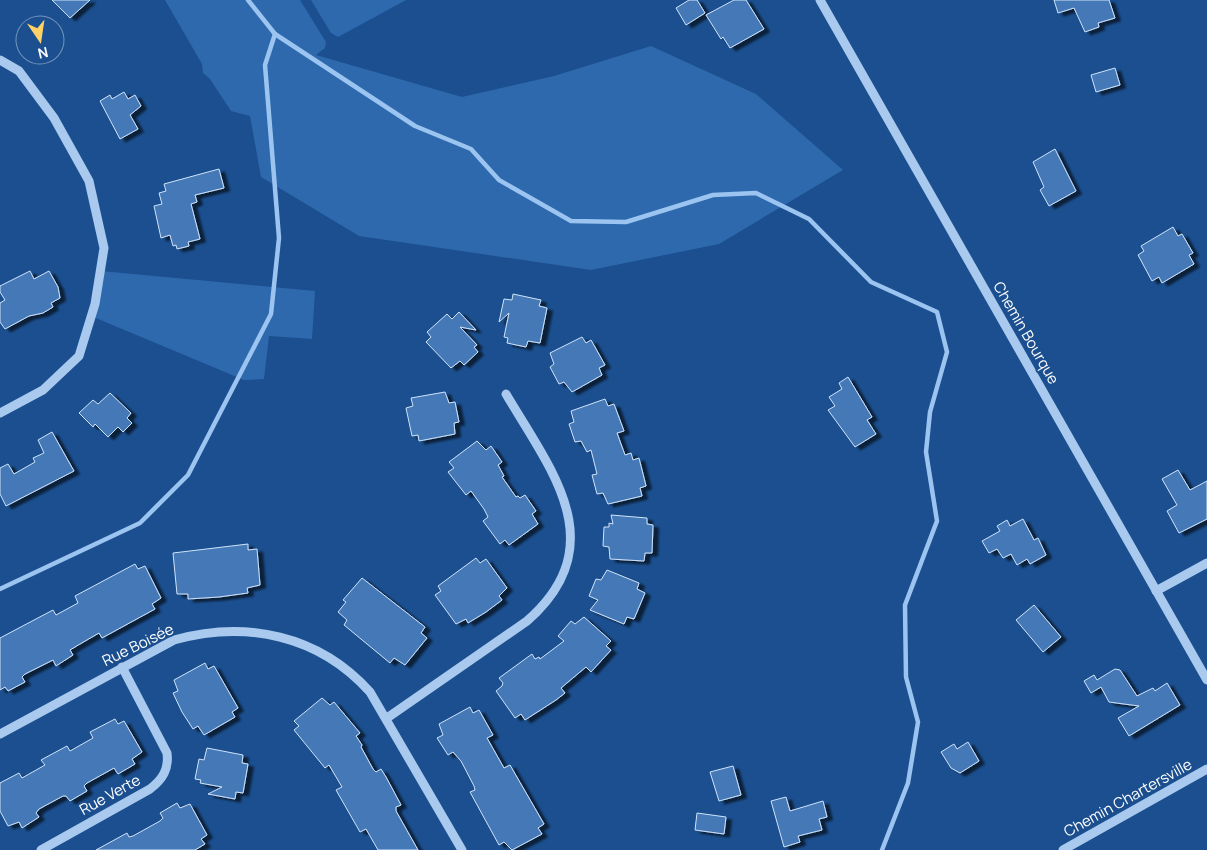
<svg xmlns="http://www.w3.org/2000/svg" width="1207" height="850" font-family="Manrope,sans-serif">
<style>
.green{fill:#2e69ad}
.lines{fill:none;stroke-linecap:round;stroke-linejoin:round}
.stream{stroke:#9cc4f0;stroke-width:4.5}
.building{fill:#4478b7;stroke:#cfe3fa;filter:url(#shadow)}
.minor{stroke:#a9c9ee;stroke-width:9}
.labels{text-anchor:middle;stroke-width:4;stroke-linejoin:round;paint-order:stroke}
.street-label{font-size:15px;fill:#fff;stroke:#1b4f8f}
</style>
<defs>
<filter id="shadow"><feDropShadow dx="5.5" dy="3" stdDeviation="1" flood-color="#0009"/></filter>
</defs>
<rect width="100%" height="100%" fill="#1b4f8f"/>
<g class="green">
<polygon points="165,0 300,0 326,42 325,48 316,55 462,97 554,76 651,46 756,94 843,170 719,244 591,270 359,236 261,177 250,116 231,111 210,79 203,73 202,64"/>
<polygon points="311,0 406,0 338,37 331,33"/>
<polygon points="101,271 315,291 312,339 269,336 264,379 244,380 91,316"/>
</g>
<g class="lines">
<g class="stream">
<polyline points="248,0 275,34 415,126 471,149 499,180 571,221 626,222 713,195 756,193 809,219 871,282 937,312 947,352 930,412 926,452 937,521 905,605 906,677 918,722 908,783 882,850"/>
<polyline points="0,589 140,523 188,475 271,314 279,238 265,65 275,34"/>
</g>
</g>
<g class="building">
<polygon points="52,0 90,0 70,18"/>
<polygon points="689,0 697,0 705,13 686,25 676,8"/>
<polygon points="734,0 746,0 764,29 730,48 723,37 721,39 706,15"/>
<polygon points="1054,0 1109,0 1115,18 1098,23 1099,27 1085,32 1074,8 1058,13"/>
<polygon points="1115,68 1120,85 1096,92 1091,75"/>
<polygon points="124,92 128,99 135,95 141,106 130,115 138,129 120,139 100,101 110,95 112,99"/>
<polygon points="1055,149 1076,191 1049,206 1040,190 1044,187 1033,162"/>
<polygon points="219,169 224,188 195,195 197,202 191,204 200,239 188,242 189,246 177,249 176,245 173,246 170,235 161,238 154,206 162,204 159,193 166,191 164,184"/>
<polygon points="1173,227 1178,236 1182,234 1193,253 1189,255 1194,264 1162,283 1159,277 1152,281 1138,255 1144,251 1141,246"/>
<polygon points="30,271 34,279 49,271 58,287 60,298 51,303 53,307 43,313 29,316 5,329 0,322 0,303 5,300 0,292 0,286"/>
<polygon points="513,294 541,300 539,306 547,308 540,343 528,341 526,347 507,343 508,338 504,337 509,313 499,322 504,299 512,300"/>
<polygon points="459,312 476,330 460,327 477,345 474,347 478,352 464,365 460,361 451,368 426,342 431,337 427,332 447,314 452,319"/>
<polygon points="582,337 586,343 591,340 605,365 599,368 602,375 572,392 564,382 559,384 550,367 554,364 550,353"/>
<polygon points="848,377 872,417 867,420 876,434 855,447 828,410 835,406 829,397 842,389 839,383"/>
<polygon points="445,392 449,403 455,402 459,422 454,423 455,434 419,441 418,435 412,436 406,408 413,406 411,398"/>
<polygon points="110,393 131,413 127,418 132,423 123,432 118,427 108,437 95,424 93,427 79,413 93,400 98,404"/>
<polygon points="605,399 608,406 614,404 624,431 617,433 625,455 631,453 633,460 639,458 646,486 640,488 642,496 608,504 603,493 597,494 592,475 597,474 591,450 587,452 581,441 575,442 569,424 574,422 571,411"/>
<polygon points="52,432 74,471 6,506 0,494 0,468 8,464 14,474 35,462 33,458 44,453 38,440"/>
<polygon points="477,441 486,450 491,446 502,462 498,465 504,476 502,477 516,497 518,496 520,498 525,495 536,511 532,514 538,524 509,545 505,540 500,544 483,521 488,517 484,509 471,491 466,495 448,472 454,468 449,462"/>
<polygon points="1178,470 1190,490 1207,481 1207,519 1179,533 1167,511 1177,505 1162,479"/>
<polygon points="611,515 647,518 647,524 653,525 652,553 645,553 644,561 610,559 609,547 603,546 604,527 609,527 609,523 613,524"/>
<polygon points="1023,519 1034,540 1038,538 1046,555 1030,564 1027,559 1017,565 1011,554 1003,558 997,549 989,553 982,541 1000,531 997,526 1007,520 1010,526"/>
<polygon points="248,544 248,550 257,549 260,585 247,588 248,593 219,597 188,599 188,594 177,594 173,553"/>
<polygon points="476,558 480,563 486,559 507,588 499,596 502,600 486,612 468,623 466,619 456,624 435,595 441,591 438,586"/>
<polygon points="135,564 138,569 145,566 161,598 152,604 155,609 102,638 99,633 80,644 70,650 73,655 56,666 53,660 25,674 22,677 25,682 8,691 5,687 0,690 0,638 53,610 56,615 78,603 75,596"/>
<polygon points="607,570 639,583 637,589 645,593 634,619 627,617 624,624 590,610 598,600 589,596 596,579 601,580"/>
<polygon points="362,578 425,627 421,633 427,638 405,665 394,658 390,663 344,625 347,620 338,612 346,602 343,600"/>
<polygon points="1034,605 1061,637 1043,652 1016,620"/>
<polygon points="584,617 611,641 606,646 611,650 591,672 586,667 561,688 565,693 556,700 525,720 521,714 515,718 496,691 502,686 503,683 499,678 532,654 535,659 539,657 540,659 564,641 558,636 571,621 575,624"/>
<polygon points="205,663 208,669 214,666 238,708 232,712 235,717 204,735 198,726 193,729 182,712 173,693 178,691 174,680"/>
<polygon points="1115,669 1120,670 1137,696 1153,688 1155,691 1167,683 1180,705 1129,736 1118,718 1139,706 1109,702 1101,687 1091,693 1084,681 1094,675 1097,680"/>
<polygon points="322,698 330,705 334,702 360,733 356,736 362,745 361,747 373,769 376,772 381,769 386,777 401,805 396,807 396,811 418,850 378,850 366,829 360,832 336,790 342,787 329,765 325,768 294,730 299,726 294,721"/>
<polygon points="470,707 473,713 479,710 493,735 487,738 504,768 510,765 544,824 538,828 542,834 512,850 504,842 499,845 470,792 475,790 474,786 461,761 453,752 448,755 437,738 443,735 439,724"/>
<polygon points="115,719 118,724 124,721 142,752 132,759 135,764 118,774 114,768 87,783 84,786 87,791 70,801 66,796 63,796 39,809 36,813 39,817 22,828 19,822 8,826 0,811 0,783 19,773 22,778 45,765 41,760 67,746 70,751 93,738 90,732"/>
<polygon points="968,742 979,761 960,773 951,768 941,752 954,744 957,749"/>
<polygon points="207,748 243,755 242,763 248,764 243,793 236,792 235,799 208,794 222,787 200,783 201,780 195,779 199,759 204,760"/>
<polygon points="733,766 741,795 719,801 710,772"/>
<polygon points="786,797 790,811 823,801 827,817 819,819 822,830 798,836 800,842 784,847 771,801"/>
<polygon points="177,803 180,808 190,804 207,835 201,839 205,844 195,850 96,850 127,833 129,837 133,836 160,821 163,818 160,813"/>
<polygon points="697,813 726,817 724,834 695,830"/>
</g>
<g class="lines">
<g class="minor">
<polyline points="820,0 1207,680"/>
<polyline points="0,60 19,71 54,118 89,181 104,248 95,304 79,356 43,390 0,413"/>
<polyline points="1156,591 1207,563"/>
<path d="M387 718 527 621C614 545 551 470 506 394"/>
<path d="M0 734 174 640C246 620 319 635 370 692L462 850"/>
<path d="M41 850 150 789C163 779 169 769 167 753L122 667"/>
<polyline points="1063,850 1207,769"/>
</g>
</g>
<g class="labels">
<g class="street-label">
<text transform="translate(1026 333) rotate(60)" y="5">Chemin Bourque</text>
<text transform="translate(138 645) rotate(-26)" y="5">Rue Boisée</text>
<text transform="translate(110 795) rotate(-29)" y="5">Rue Verte</text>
<text transform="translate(1128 798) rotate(-29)" y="5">Chemin Chartersville</text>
</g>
</g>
<g transform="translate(40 40) rotate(167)"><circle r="24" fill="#1b4f8f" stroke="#7695bc"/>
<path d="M0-4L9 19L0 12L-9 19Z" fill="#ffd166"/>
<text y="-8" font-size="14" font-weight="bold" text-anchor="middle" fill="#ffffff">N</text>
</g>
</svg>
